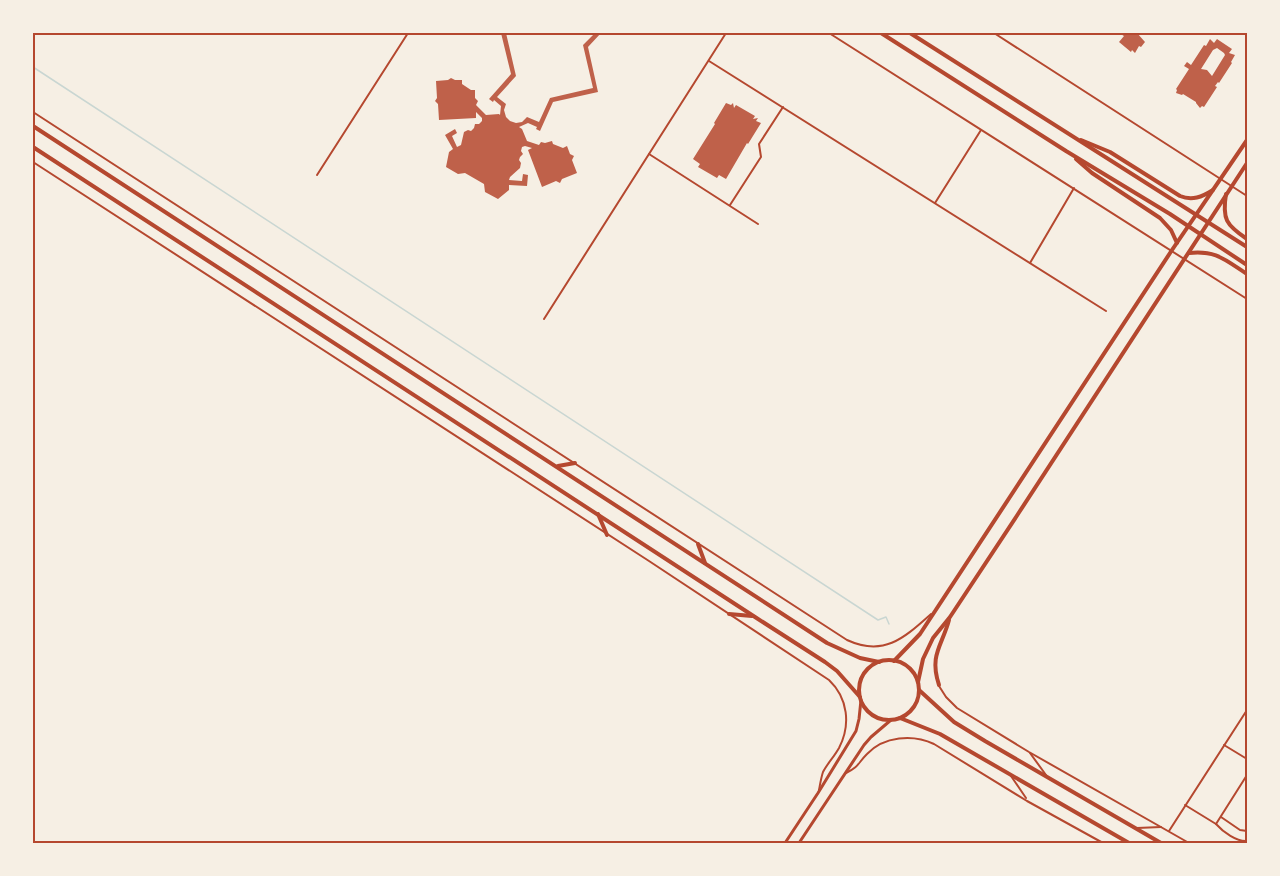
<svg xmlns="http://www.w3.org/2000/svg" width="1280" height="876" font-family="'Golos Text',sans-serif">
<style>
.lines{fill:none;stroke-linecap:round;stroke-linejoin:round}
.stream{stroke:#c9d6d2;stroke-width:1.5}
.building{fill:#bf614a;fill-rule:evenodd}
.minor{stroke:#b5482f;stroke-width:2}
.tertiary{stroke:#b5482f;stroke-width:3}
.secondary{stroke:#b5482f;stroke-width:4}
.primary{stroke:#b5482f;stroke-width:4}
.neatline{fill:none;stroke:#b5482f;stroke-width:2}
</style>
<rect width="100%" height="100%" fill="#f6efe4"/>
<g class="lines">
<polyline class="stream" points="33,67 878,620 886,617 889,624"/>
</g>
<g class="building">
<polygon points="501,33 506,33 516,76 497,97 506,104 504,110 506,117 510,121 516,123 522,122 527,117 539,122 550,98 593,88 583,45 595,33 601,33 588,47 598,92 553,102 540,131 536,129 537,127 528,123 519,127 522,129 527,141 539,145 541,142 545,143 552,141 553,144 563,148 567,146 570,154 574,156 572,160 577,173 562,179 560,183 556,181 542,187 528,150 532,148 525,146 522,147 521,151 523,154 520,157 519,160 521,163 520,168 510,177 509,180 522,181 523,174 528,175 527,186 509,185 509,190 498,199 485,192 484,184 465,173 458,174 446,167 449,152 453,149 445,135 455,129 457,133 452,136 457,147 461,145 464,132 468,130 471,131 474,128 475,124 479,124 482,121 482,118 476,112 476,118 439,120 438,104 435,101 437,98 436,81 448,80 451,78 455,80 462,80 462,84 471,90 475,90 475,98 478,101 476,105 486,115 499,114 500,115 501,106 494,100 493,102 489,99 511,74"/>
<polygon points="1119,33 1137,33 1145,42 1141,47 1139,46 1135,53 1132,50 1131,52 1119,42 1124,36"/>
<path d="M1210 39 1214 43 1217 39 1232 49 1229 53 1235 55 1231 62 1232 63 1219 83 1218 82 1215 86 1217 87 1204 107 1202 106 1200 108 1196 103V102L1183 94 1182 95 1176 93 1177 90 1176 89 1189 69 1184 66 1187 62 1191 65 1204 45 1206 46ZM1217 48 1224 53 1225 55 1212 76 1207 70 1201 69 1213 50Z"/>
<polygon points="726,103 731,105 733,103 734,108 736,105 755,116 753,119 758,118 756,121 761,123 748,144 747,143 726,179 719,175 717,178 698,167 700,164 693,159 715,124 714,123"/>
</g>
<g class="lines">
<g class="minor">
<polyline points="829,33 1247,299"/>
<polyline points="994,33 1247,196"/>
<polyline points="709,61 1106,311"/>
<path d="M33 112 847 640C884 657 904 638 931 614"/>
<polyline points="649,154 758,224"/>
<path d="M33 162 649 561 829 680C848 698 851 725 839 748 834 757 827 764 823 772 821 778 820 785 819 790"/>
<polyline points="317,175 408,33"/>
<polyline points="935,203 981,130"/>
<polyline points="730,205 759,160 761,157 759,144 783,107"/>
<polyline points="1030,263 1074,188"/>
<polyline points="544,319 726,33"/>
<polyline points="939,686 946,697 957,708 1029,752 1189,843"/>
<polyline points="1224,745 1247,759"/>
<polyline points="1030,753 1046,775"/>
<path d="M846 773C860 766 857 764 867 754 884 736 913 734 934 744L1027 801 1103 843"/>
<polyline points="1011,776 1026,798"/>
<polyline points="1185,805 1216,824 1247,775"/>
<polyline points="1221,817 1240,830 1247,831"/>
<path d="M1216 824C1223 832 1237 842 1247 841"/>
<polyline points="1137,828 1161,827"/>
<polyline points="1169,831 1247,710"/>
</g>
<g class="tertiary">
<polyline points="785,843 818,793 856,731 859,719 861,700"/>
<polyline points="799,843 864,745 871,737 891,720"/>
</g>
<g class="secondary">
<polyline points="33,126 827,643 860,658 879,662"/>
<polyline points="33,147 755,617 825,662 837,671 860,697"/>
<polyline points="558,466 575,463"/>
<polyline points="598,514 607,535"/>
<polyline points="698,544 705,563"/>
<polyline points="729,614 752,616"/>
<circle cx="889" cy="690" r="30"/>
<polyline points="894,661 920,634 1172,250 1247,140"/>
<polyline points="918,682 923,659 933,638 950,617 1018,514 1247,163"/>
<path d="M939 685C929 655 942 646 949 620"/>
<polyline points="919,690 954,722 985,741 1161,843"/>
<polyline points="900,718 940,734 1129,843"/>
</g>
<g class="primary">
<polyline points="881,33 1066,151 1170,214 1247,265"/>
<polyline points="910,33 1247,247"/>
<path d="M1081 140 1110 152 1180 196C1192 201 1202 197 1213 190"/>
<polyline points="1076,159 1092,173 1160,218 1171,230 1177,243"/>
<path d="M1226 194C1222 219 1226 225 1247 239"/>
<path d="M1189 253C1216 250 1225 260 1247 274"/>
</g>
</g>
<rect width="1280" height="876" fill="none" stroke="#f6efe4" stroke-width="69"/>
<rect x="34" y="34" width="1212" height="808" class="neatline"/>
</svg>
